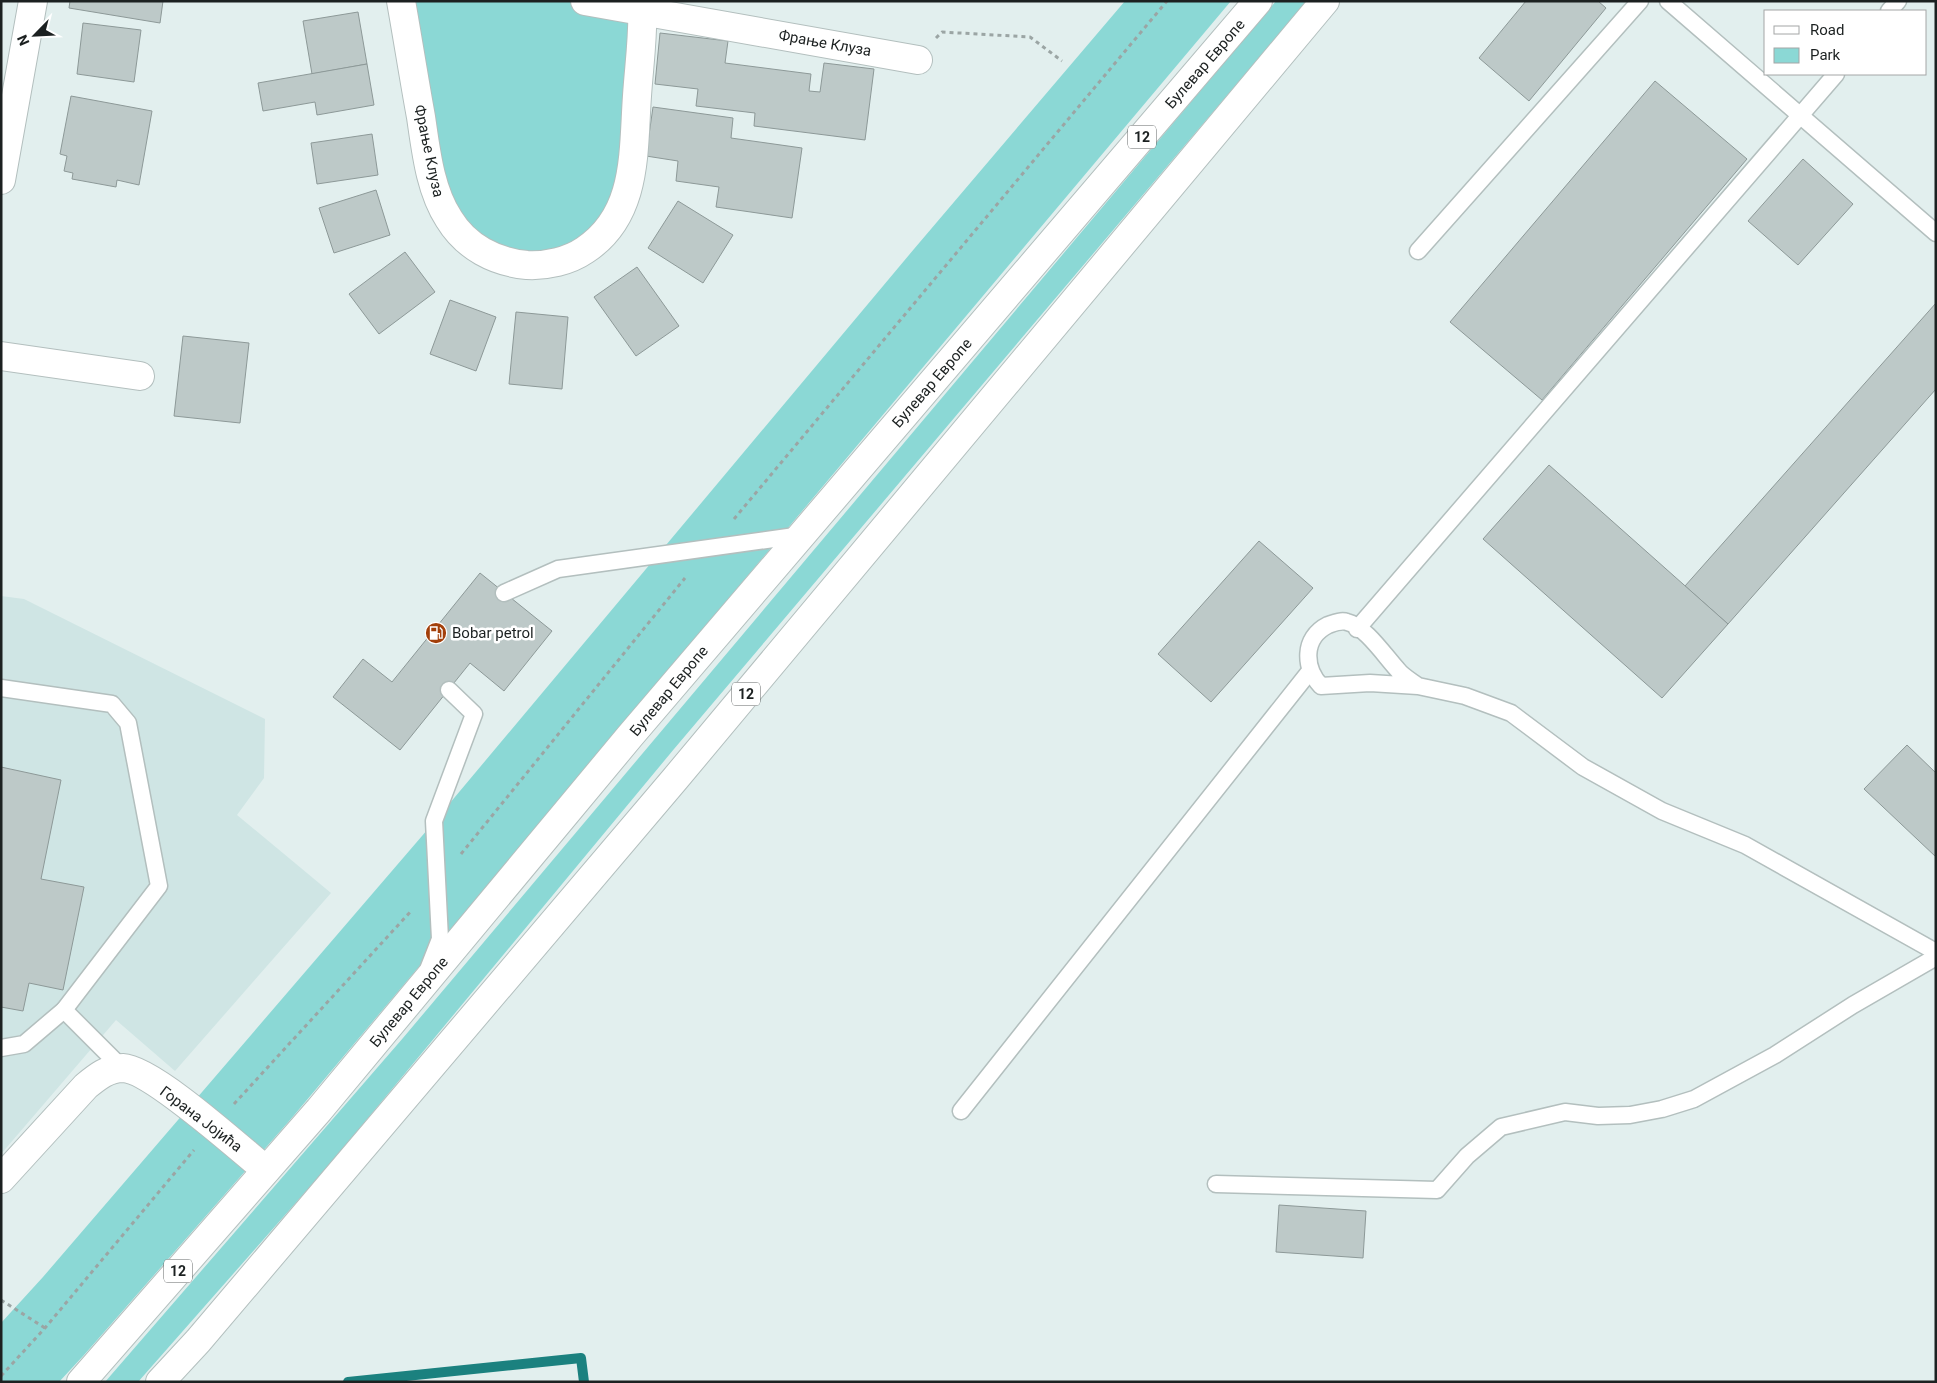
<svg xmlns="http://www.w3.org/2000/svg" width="1937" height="1383" font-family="Roboto,sans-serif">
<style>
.built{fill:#cfe5e4}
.green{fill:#8bd8d5}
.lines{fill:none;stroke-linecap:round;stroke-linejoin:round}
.stream{stroke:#1b817f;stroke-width:10}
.building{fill:#bdc9c8;stroke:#8d9998}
.lane-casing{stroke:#b3bfbe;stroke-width:19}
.street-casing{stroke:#b3bfbe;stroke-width:30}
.primary-casing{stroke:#b3bfbe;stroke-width:30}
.path{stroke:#9ba5a4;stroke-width:3;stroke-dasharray:4 4;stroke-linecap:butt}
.lane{stroke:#fff;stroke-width:16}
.street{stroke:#fff;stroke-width:28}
.primary{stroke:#fff;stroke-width:28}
.labels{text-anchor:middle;stroke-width:5;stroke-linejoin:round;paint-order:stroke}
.shield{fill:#fff;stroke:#606464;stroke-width:1}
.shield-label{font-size:14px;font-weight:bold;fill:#1c2121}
.street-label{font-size:15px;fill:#1c2121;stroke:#fff}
.poi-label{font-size:15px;fill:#1c2121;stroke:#fff;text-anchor:start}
</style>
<rect width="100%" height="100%" fill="#e2efee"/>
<polygon class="built" points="1,596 24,599 265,719 264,778 237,815 331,893 175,1071 116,1020 1,1154"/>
<g class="green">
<polygon points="402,1 584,1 643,12 624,205 548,264 458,232"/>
<polygon points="1125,1 1231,1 290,1120 84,1355 59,1382 1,1382 1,1323 43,1277 434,822 914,249"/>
<polygon points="1276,1 1307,1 674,749 329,1165 138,1382 105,1382 403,1038"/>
</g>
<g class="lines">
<polyline class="stream" points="348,1382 581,1358 584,1382"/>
</g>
<g class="building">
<polygon points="70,1 163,1 160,23 69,8"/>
<polygon points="1526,1 1598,1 1606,8 1529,101 1479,58"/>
<polygon points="358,12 367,64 312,74 303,21"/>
<polygon points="83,23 141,30 134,82 77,74"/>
<polygon points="660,33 728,41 725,63 811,74 809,91 820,92 824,63 874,69 865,140 754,126 755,113 696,106 698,89 655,84"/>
<polygon points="367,64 374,105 317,115 315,102 263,111 258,83"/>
<polygon points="1655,81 1747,159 1542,400 1450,322"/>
<polygon points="71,96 152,111 139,185 117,180 116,187 72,179 73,173 64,171 67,156 60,154"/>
<polygon points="653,107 733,118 731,138 802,148 792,218 716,207 719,187 676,181 678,161 646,156"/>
<polygon points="372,134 378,175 317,184 311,143"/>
<polygon points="1803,159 1853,204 1798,265 1748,221"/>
<polygon points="376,190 390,235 334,253 319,208"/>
<polygon points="678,201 733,235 703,283 648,248"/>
<polygon points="405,252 435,292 379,334 349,294"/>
<polygon points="637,267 679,326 636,356 594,297"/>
<polygon points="450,300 496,317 476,371 430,354"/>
<polygon points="1936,303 1936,389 1728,624 1685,586"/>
<polygon points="516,312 568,317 562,389 509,384"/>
<polygon points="183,336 249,343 240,423 174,416"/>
<polygon points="1549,465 1728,624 1662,698 1483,539"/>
<polygon points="1259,541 1313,588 1211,702 1158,654"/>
<polygon points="480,573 552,631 504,691 470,663 400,750 333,697 363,659 392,682"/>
<polygon points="1907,745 1936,773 1936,857 1864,789"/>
<polygon points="1,767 61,780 41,879 84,887 63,990 29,983 23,1011 1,1007"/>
<polygon points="1279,1205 1366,1211 1363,1258 1276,1252"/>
</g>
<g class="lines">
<g class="lane-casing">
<g id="lane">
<polyline points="1668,1 1936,233"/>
<polyline points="1889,11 1898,1"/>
<polyline points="1418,251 1640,1"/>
<polyline points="504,593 558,569 802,535"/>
<polyline points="1357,629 1836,74"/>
<path d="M1418 686C1411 681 1402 676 1397 669 1385 656 1365 626 1347 622 1341 620 1334 623 1328 625 1302 638 1304 668 1321 686L1370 683 1418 686 1465 696 1511 713 1583 767 1662 811 1745 845 1936 952"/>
<polyline points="1,688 112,704 128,723 159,886 64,1010 24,1044 1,1048"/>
<polyline points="429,967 440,939 434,821 474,714 449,690"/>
<polyline points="64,1010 122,1068"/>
<polyline points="961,1111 1310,671"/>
<polyline points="1216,1184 1437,1190 1467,1156 1501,1127 1565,1112 1598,1116 1630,1115 1662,1109 1694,1099 1775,1055 1853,1005 1936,957"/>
</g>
</g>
<g class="street-casing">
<g id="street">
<path d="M401 1C408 40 414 79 421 117 426 151 430 190 449 219 466 247 495 262 527 265 547 266 569 261 585 250 638 215 633 152 637 96 639 65 644 32 642 1"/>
<polyline points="585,1 918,60"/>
<polyline points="1,180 33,1"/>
<polyline points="1,356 140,376"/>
<path d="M1 1179 86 1086C97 1077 108 1068 123 1068 152 1069 240 1149 266 1170"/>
</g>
</g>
<g class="primary-casing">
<g id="primary">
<polyline points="81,1382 319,1110 630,736 1258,1"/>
<polyline points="160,1382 198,1341 675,779 1325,1"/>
</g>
</g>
<g class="path">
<polyline points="936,38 942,32 1030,37 1062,61"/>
<polyline points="734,519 1167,1"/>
<polyline points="461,854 685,578"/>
<polyline points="234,1104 412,910"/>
<polyline points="1,1300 45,1328"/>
<polyline points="1,1376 45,1328 194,1150"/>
</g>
<use href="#lane" class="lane"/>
<use href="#street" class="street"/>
<use href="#primary" class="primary"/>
</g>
<defs>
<g id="fuel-disc" transform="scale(1.125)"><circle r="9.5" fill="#a33f0a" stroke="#fff"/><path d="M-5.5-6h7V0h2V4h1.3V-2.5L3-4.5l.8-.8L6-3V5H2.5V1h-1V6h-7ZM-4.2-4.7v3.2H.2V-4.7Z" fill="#fff"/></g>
</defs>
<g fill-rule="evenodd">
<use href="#fuel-disc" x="436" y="633"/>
</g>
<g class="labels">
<g class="shield">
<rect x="1128" y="125.5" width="28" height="23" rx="4"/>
<rect x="732" y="682.5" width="28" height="23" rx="4"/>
<rect x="164" y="1259.5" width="28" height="23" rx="4"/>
</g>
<g class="shield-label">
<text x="1142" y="142">12</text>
<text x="746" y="699">12</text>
<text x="178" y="1276">12</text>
</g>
<g class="street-label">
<text transform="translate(825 43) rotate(10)" y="5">Фрање Клуза</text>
<text transform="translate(1205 64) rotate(-49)" y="5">Булевар Европе</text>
<text transform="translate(429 151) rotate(78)" y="5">Фрање Клуза</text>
<text transform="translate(932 383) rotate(-49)" y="5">Булевар Европе</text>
<text transform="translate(669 691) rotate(-50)" y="5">Булевар Европе</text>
<text transform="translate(409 1002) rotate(-50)" y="5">Булевар Европе</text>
<text transform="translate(201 1119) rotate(37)" y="5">Горана Јојића</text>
</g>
<g class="poi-label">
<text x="452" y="638">Bobar petrol</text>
</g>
</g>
<rect width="1937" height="1383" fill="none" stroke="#1c2121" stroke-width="5"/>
<rect x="1764" y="10" width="162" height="65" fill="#ffffff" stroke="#a4a6a6"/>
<rect x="1774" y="26" width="25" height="8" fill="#ffffff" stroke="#a4a6a6"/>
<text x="1810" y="35" font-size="15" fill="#1c2121">Road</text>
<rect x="1774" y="48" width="25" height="15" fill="#8bd8d5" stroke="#a4a6a6"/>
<text x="1810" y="60" font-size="15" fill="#1c2121">Park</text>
<g transform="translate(35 35) rotate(246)" stroke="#ffffff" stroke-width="4" paint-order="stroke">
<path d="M0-4L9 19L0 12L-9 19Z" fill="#1c2121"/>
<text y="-8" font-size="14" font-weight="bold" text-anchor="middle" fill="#1c2121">N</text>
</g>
</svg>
